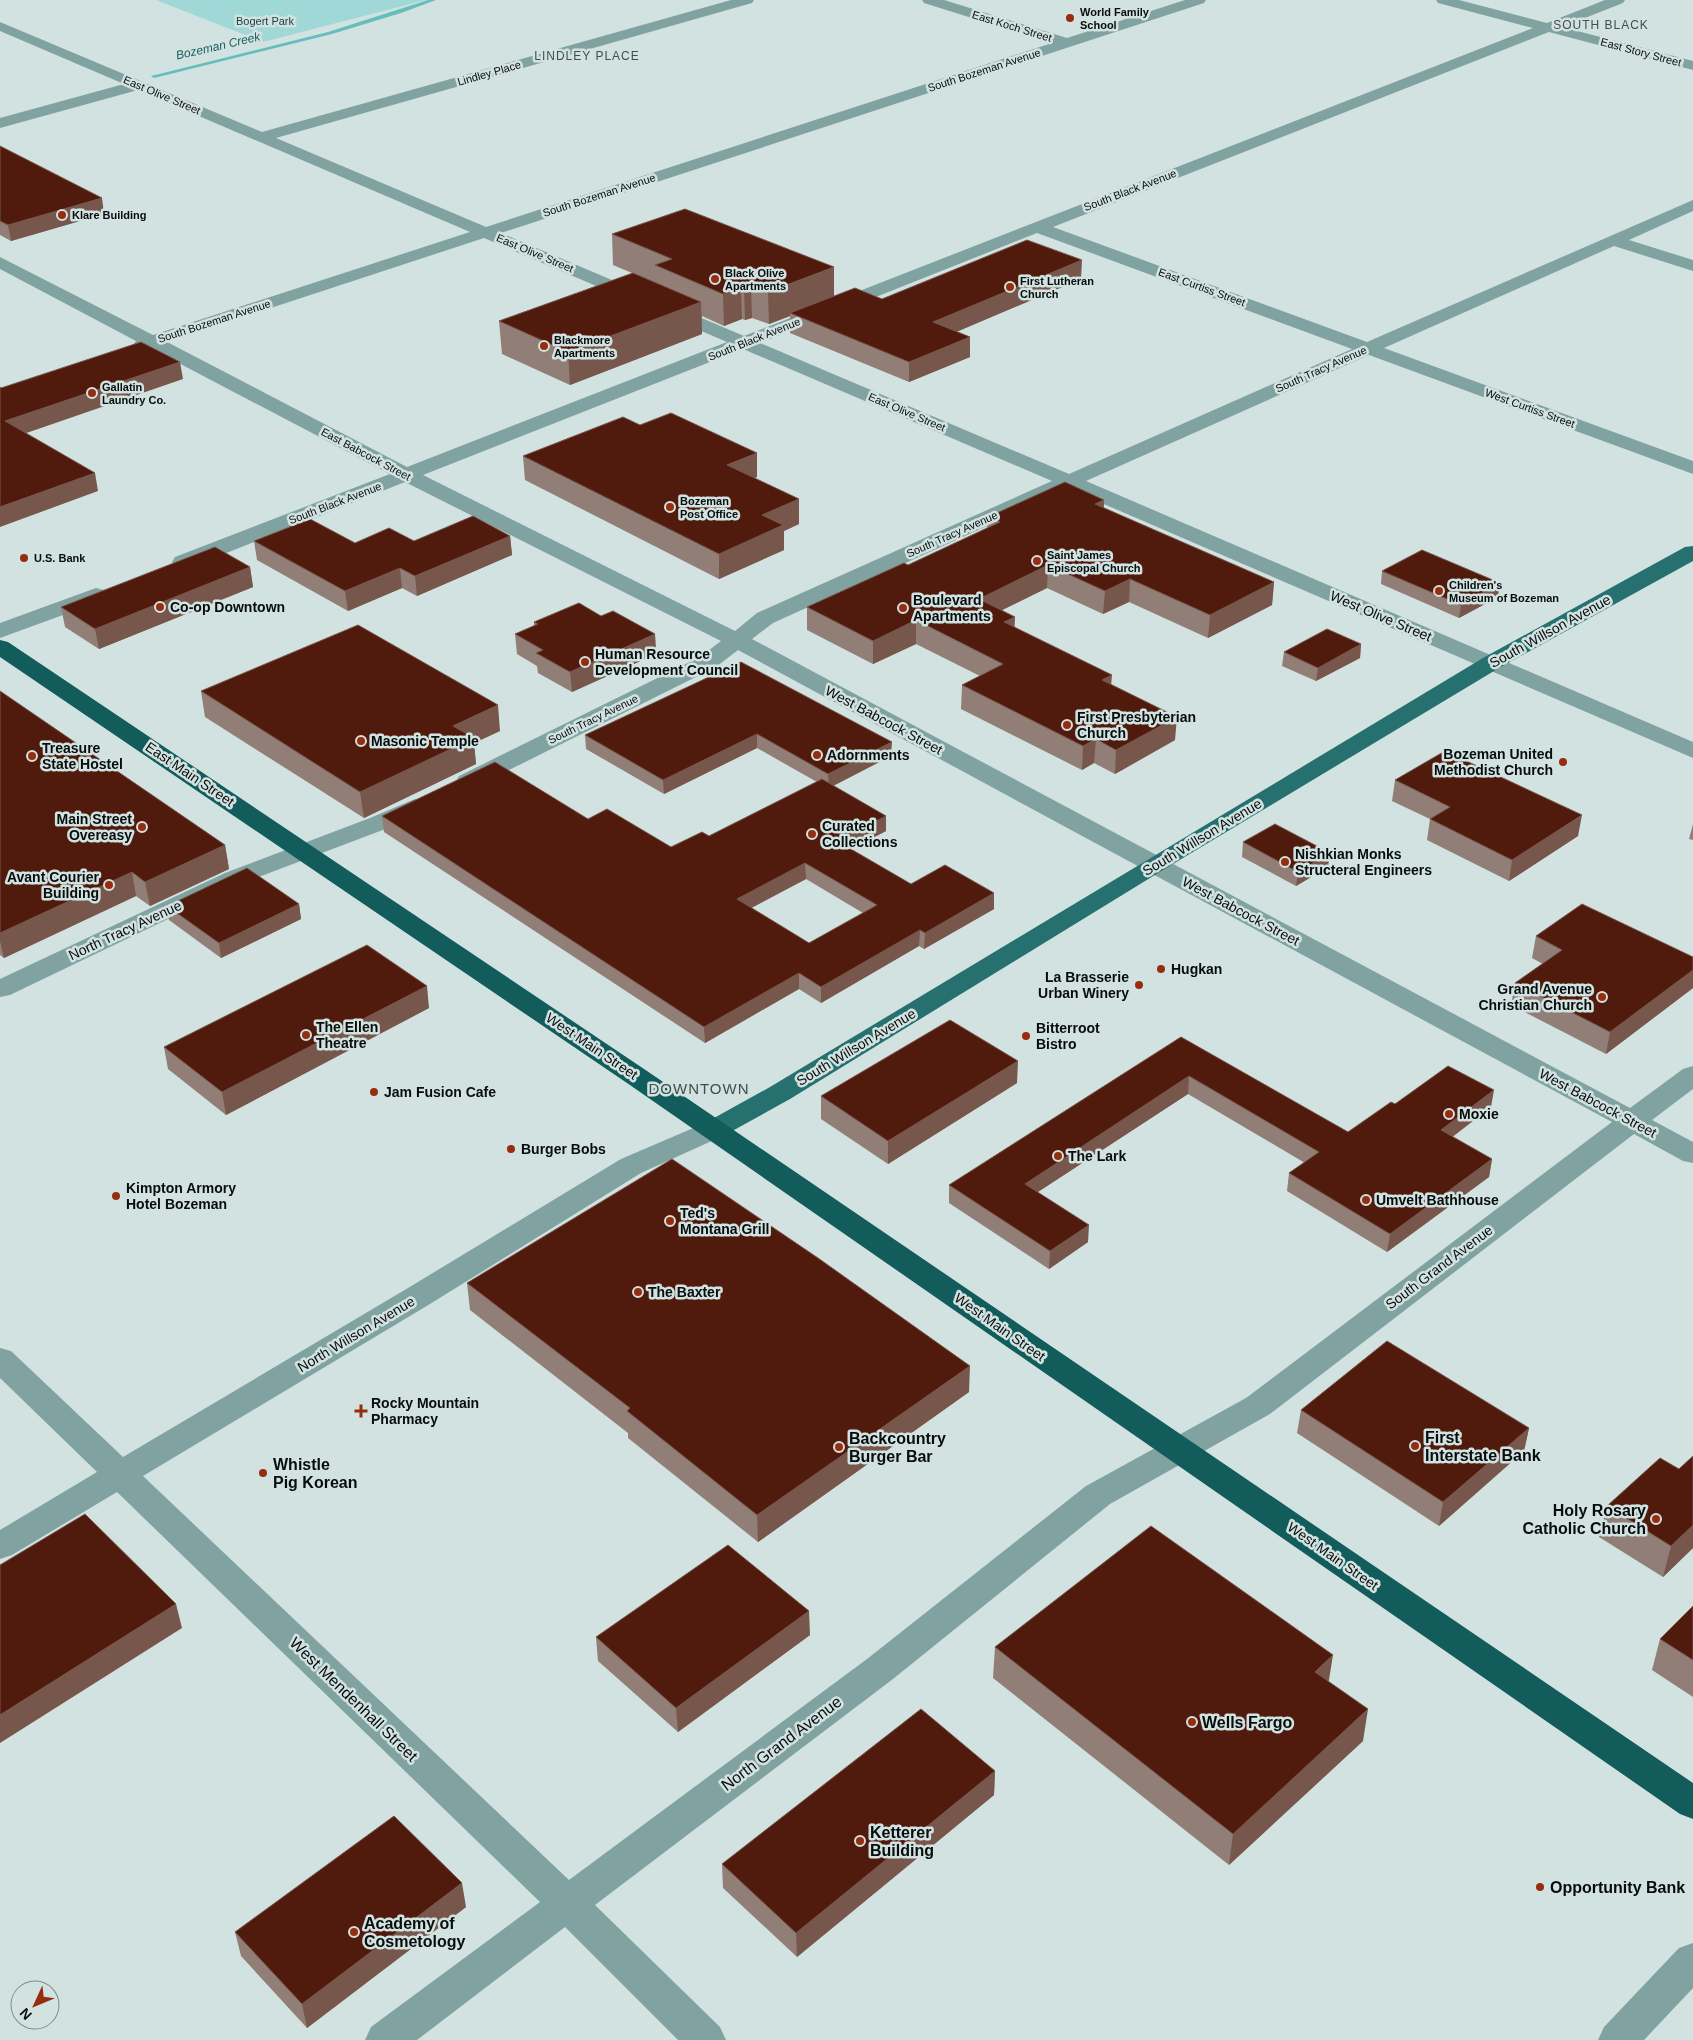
<svg xmlns="http://www.w3.org/2000/svg" width="1693" height="2040" font-family="Helvetica,sans-serif">
<style>
.green{fill:#a0d8d7}
.lines{fill:none;stroke-linecap:round;stroke-linejoin:round}
.stream{fill:#66bdbd;fill-rule:evenodd}
.minor{fill:#80a3a2;fill-rule:evenodd}
.major{fill:#267070;fill-rule:evenodd}
.highway{fill:#125c5c;fill-rule:evenodd}
.wall{fill:#917e76;fill-rule:evenodd}
.shaded-wall{fill:#77564c}
.building{fill:#501a0c;stroke:#77564c;fill-rule:evenodd}
.poi-dot{fill:#952d0e;stroke:#d2e2e1;stroke-width:2}
.labels{text-anchor:middle;stroke-width:5;stroke-linejoin:round;paint-order:stroke}
.far-poi-label{font-size:11px;font-weight:bold;fill:#070d0c;stroke:#d2e2e1;text-anchor:start}
.far-park-label{font-size:11px;fill:#194343;stroke:#d2e2e1}
.far-street-label{font-size:11px;fill:#070d0c;stroke:#d2e2e1}
.far-neighbourhood-label{font-size:12px;letter-spacing:1px;fill:#414e4e;stroke:#d2e2e1}
.far-water-label{font-size:12px;font-style:italic;fill:#186161;stroke:#d2e2e1}
.poi-label{font-size:14px;font-weight:bold;fill:#070d0c;stroke:#d2e2e1;text-anchor:start}
.street-label{font-size:14px;fill:#070d0c;stroke:#d2e2e1}
.neighbourhood-label{font-size:15px;letter-spacing:1px;fill:#414e4e;stroke:#d2e2e1}
.near-poi-label{font-size:16px;font-weight:bold;fill:#070d0c;stroke:#d2e2e1;text-anchor:start}
.near-street-label{font-size:16px;fill:#070d0c;stroke:#d2e2e1}
</style>
<rect width="100%" height="100%" fill="#d2e2e1"/>
<polygon class="green" points="156,0 426,0 263,42"/>
<g class="lines">
<polygon class="stream" points="428,0 436,0 401,13 332,34 154,78 151,76 328,32"/>
<g class="minor">
<path d="M731 0H754L752 3 276 138 486 227 1052 43 924 3 922 0H944L1067 38 1185 0H1206L1204 3 501 233 744 336 1533 28 1438 3 1436 0H1459L1547 23 1605 0H1625L1623 3 1562 27 1693 61V70L1549 32 1053 227 1367 342 1693 200V211L1629 240 1693 260V271L1614 246 1384 348 1693 461V474L1369 355 1086 481 1693 742V758L1069 489 773 623 752 639 1630 1108 1683 1069 1693 1066V1089L1652 1120 1693 1142V1163L1683 1161 1634 1134 1270 1414 1110 1504 893 1679 595 1905 720 2027 726 2040H678L565 1927 417 2040H365L371 2027 540 1902 117 1492 12 1555 0 1559V1530L97 1472 0 1378V1348L11 1351 123 1457 408 1288 621 1159 705 1123 715 1120 725 1123 729 1129 725 1135 641 1173 430 1304 143 1476 569 1880 867 1659 1086 1486 1246 1398 1612 1122 738 650 716 667 477 786 468 788 459 786 456 781 459 776 700 657 721 641 405 482 191 567 183 568 175 567 172 562 175 557 390 474 150 348 143 350 136 348 134 344 136 341 0 269V257L153 335 470 232 138 90 0 128V118L124 84 0 31V22L262 132ZM1037 233 1352 349 1069 474 760 343ZM484 238 727 342 407 467 167 342ZM743 349 1052 481 757 613 735 631 423 475Z"/>
<polygon points="96,588 104,590 107,595 104,600 0,638 0,623"/>
<polygon points="415,799 424,801 427,806 424,811 388,828 243,883 10,995 0,997 0,979 225,873 370,818"/>
<polygon points="1693,1943 1693,1988 1644,2040 1598,2040 1604,2027 1679,1948"/>
</g>
<polygon class="major" points="1693,546 1693,561 1499,668 1163,870 790,1099 725,1135 715,1138 705,1135 701,1129 705,1123 770,1087 1483,658 1685,547"/>
<polygon class="highway" points="0,640 8,642 647,1071 1693,1783 1693,1819 1680,1814 627,1083 0,657"/>
</g>
<g class="wall">
<polygon points="0,146 104,214 11,241 0,235"/>
<polygon points="612,234 834,296 882,299 1081,279 957,331 970,357 909,382 790,333 790,316 769,324 752,318 745,320 742,319 724,326 702,316 702,334 570,385 502,354 499,321 632,273 613,265"/>
<polygon points="523,456 757,477 754,478 799,499 799,524 784,531 784,550 719,579 525,480"/>
<polygon points="1104,500 1104,508 1274,582 1272,605 1208,638 1129,602 1103,614 1047,588 1002,610 1015,628 1111,685 1175,740 1115,774 1094,763 1082,770 961,709 962,685 980,676 916,644 873,664 807,630 807,607 908,565 987,528 988,517"/>
<polygon points="510,536 512,555 417,596 402,588 348,611 257,560 254,541 355,543 414,541"/>
<polygon points="250,567 253,587 99,649 65,627 61,607"/>
<polygon points="1382,571 1498,597 1459,618 1381,584"/>
<polygon points="601,616 655,634 656,654 572,692 538,673 537,666 517,654 515,634 534,626 534,622"/>
<polygon points="1361,644 1360,658 1316,681 1282,666 1284,652"/>
<path d="M741 662 891 756 833 786 886 816V831L851 849 911 884 994 893V909L924 949 919 946 821 1003 799 989 705 1043 384 832 382 816 588 819 671 847 709 836 817 782 757 748 664 794 586 749 585 735ZM806 879 863 913 809 943 751 908Z"/>
<polygon points="0,691 225,845 229,869 150,906 136,896 4,958 0,955"/>
<polygon points="201,691 500,731 474,743 476,764 364,818 205,717"/>
<polygon points="1395,780 1578,836 1509,881 1427,840 1430,819 1392,801"/>
<polygon points="1693,824 1693,840 1689,839"/>
<polygon points="1243,842 1328,867 1296,886 1242,857"/>
<polygon points="299,904 301,919 221,958 169,920 167,906"/>
<polygon points="1536,936 1693,957 1693,988 1606,1054 1511,1005 1515,983 1543,964 1532,958"/>
<polygon points="429,1008 226,1115 168,1069 164,1047"/>
<polygon points="1181,1037 1348,1132 1395,1104 1491,1107 1452,1137 1492,1159 1489,1177 1387,1252 1287,1191 1289,1173 1305,1163 1188,1094 1038,1192 1088,1242 1049,1269 949,1203 949,1185"/>
<polygon points="1017,1083 888,1164 821,1119 821,1096"/>
<polygon points="467,1283 969,1392 758,1542 628,1438 628,1433 470,1310"/>
<polygon points="1301,1410 1529,1428 1524,1451 1439,1526 1297,1433"/>
<polygon points="1693,1456 1693,1548 1663,1577 1599,1537 1607,1506 1679,1469"/>
<polygon points="1693,1606 1693,1697 1652,1670 1660,1639"/>
<polygon points="810,1635 678,1732 598,1661 596,1637"/>
<polygon points="995,1647 1329,1682 1363,1741 1229,1865 993,1678"/>
<polygon points="995,1771 994,1795 797,1957 723,1888 722,1864"/>
<polygon points="466,1907 307,2028 241,1956 235,1932"/>
</g>
<g class="shaded-wall">
<polygon points="102,198 104,214 11,241 8,225"/>
<polygon points="1082,260 1081,279 933,342 933,322"/>
<polygon points="834,267 834,299 790,313 790,316 769,324 768,292"/>
<polygon points="751,286 752,318 745,320 744,288"/>
<polygon points="741,287 742,319 724,326 723,294"/>
<polygon points="701,302 702,334 570,385 568,352"/>
<polygon points="970,337 970,357 909,382 909,362"/>
<polygon points="180,362 183,379 9,439 5,421"/>
<polygon points="757,453 757,477 727,490 727,465"/>
<polygon points="95,473 98,491 0,527 0,507"/>
<polygon points="799,499 799,524 784,531 784,550 719,579 719,554 762,515"/>
<polygon points="1104,500 1103,522 1095,504"/>
<polygon points="510,536 512,555 417,596 415,576"/>
<polygon points="1048,565 1047,588 978,622 979,599"/>
<polygon points="250,567 253,587 99,649 95,629"/>
<polygon points="400,568 402,588 348,611 345,591"/>
<polygon points="1130,579 1129,602 1103,614 1105,591"/>
<polygon points="1274,582 1272,605 1208,638 1210,615"/>
<polygon points="1500,583 1498,597 1459,618 1461,605"/>
<polygon points="1015,617 1014,640 1004,622"/>
<polygon points="916,620 916,644 873,664 873,641"/>
<polygon points="655,634 656,654 572,692 570,672"/>
<polygon points="1361,644 1360,658 1316,681 1318,668"/>
<polygon points="1112,675 1110,698 1102,680"/>
<polygon points="498,705 500,731 474,743 476,764 364,818 360,792 453,726"/>
<polygon points="1177,717 1175,740 1115,774 1116,750"/>
<polygon points="757,734 757,748 664,794 663,780"/>
<polygon points="1096,739 1094,763 1082,770 1083,746"/>
<polygon points="892,742 891,756 829,788 828,774"/>
<polygon points="1582,815 1578,836 1509,881 1512,860"/>
<polygon points="886,816 886,831 837,857 837,841"/>
<polygon points="225,845 229,869 150,906 145,882"/>
<polygon points="1330,853 1328,867 1296,886 1298,872"/>
<polygon points="805,863 806,879 738,915 737,899"/>
<polygon points="132,872 136,896 4,958 0,941 0,933"/>
<polygon points="994,893 994,909 924,949 925,933"/>
<polygon points="299,904 301,919 221,958 219,943"/>
<polygon points="920,930 919,946 821,1003 821,987"/>
<polygon points="1693,970 1693,988 1606,1054 1610,1032"/>
<polygon points="799,973 799,989 705,1043 704,1027"/>
<polygon points="427,986 429,1008 226,1115 222,1092"/>
<polygon points="1018,1061 1017,1083 888,1164 888,1141"/>
<polygon points="1189,1076 1188,1094 1024,1201 1025,1184"/>
<polygon points="1494,1090 1491,1107 1438,1148 1441,1130"/>
<polygon points="1492,1159 1489,1177 1387,1252 1390,1234"/>
<polygon points="1089,1225 1088,1242 1049,1269 1050,1251"/>
<polygon points="970,1366 969,1392 758,1542 757,1515"/>
<polygon points="1529,1428 1524,1451 1439,1526 1443,1502"/>
<polygon points="1693,1525 1693,1548 1663,1577 1671,1546"/>
<polygon points="176,1604 182,1628 0,1743 0,1715"/>
<polygon points="809,1611 810,1635 678,1732 676,1708"/>
<polygon points="1333,1655 1328,1686 1315,1672"/>
<polygon points="1368,1709 1363,1741 1229,1865 1233,1834"/>
<polygon points="995,1771 994,1795 797,1957 796,1933"/>
<polygon points="462,1883 466,1907 307,2028 302,2004"/>
</g>
<g class="building">
<polygon points="0,146 102,198 8,225 0,221"/>
<polygon points="685,209 834,267 768,292 751,286 744,288 741,287 723,294 655,265 672,259 612,234"/>
<polygon points="1027,240 1082,260 933,322 970,337 909,362 790,313 855,288 882,299"/>
<polygon points="633,273 701,302 568,352 499,321"/>
<polygon points="141,342 180,362 5,421 95,473 0,507 0,387 1,388"/>
<polygon points="671,413 757,453 727,465 799,499 762,515 783,525 719,554 523,456 623,417 640,425"/>
<polygon points="1065,482 1104,500 1095,504 1274,582 1210,615 1130,579 1105,591 1048,565 979,599 1015,617 1004,622 1112,675 1102,680 1177,717 1116,750 1096,739 1083,746 962,685 1003,664 916,620 873,641 807,607 904,563 908,565 1000,522 988,517"/>
<polygon points="473,516 510,536 415,576 400,568 345,591 254,541 310,519 355,543 389,528 414,541"/>
<polygon points="215,547 250,567 95,629 61,607"/>
<polygon points="1422,550 1500,583 1461,605 1382,571"/>
<polygon points="579,603 601,616 613,611 655,634 570,672 536,653 543,650 515,634 538,624 534,622"/>
<polygon points="358,625 498,705 453,726 474,738 360,792 201,691"/>
<polygon points="1327,629 1361,644 1318,668 1284,652"/>
<polygon points="741,662 892,742 828,774 757,734 663,780 585,735"/>
<polygon points="0,691 225,845 145,882 132,872 0,933"/>
<polygon points="1445,751 1582,815 1512,860 1430,819 1450,807 1395,780"/>
<path d="M495 762 588 819 607 809 671 847 702 832 709 836 822 779 886 816 837 841 911 884 945 865 994 893 925 933 920 930 821 987 799 973 704 1027 382 816ZM805 863 877 905 809 943 737 899Z"/>
<polygon points="1275,824 1330,853 1298,872 1243,842"/>
<polygon points="247,868 299,904 219,943 167,906"/>
<polygon points="1582,904 1693,957 1693,970 1610,1032 1515,983 1562,950 1536,936"/>
<polygon points="367,945 427,986 222,1092 164,1047"/>
<polygon points="950,1020 1018,1061 888,1141 821,1096"/>
<polygon points="1181,1037 1348,1132 1391,1102 1395,1104 1448,1066 1494,1090 1441,1130 1492,1159 1390,1234 1289,1173 1319,1152 1189,1076 1025,1184 1089,1225 1050,1251 949,1185"/>
<polygon points="672,1159 818,1258 970,1366 757,1515 627,1411 630,1408 467,1283"/>
<polygon points="1387,1341 1529,1428 1443,1502 1301,1410"/>
<polygon points="1693,1456 1693,1525 1671,1546 1607,1506 1660,1458 1679,1469"/>
<polygon points="85,1514 176,1604 0,1715 0,1565"/>
<polygon points="1151,1526 1333,1655 1315,1672 1368,1709 1233,1834 995,1647"/>
<polygon points="728,1545 809,1611 676,1708 596,1637"/>
<polygon points="1693,1606 1693,1660 1660,1639"/>
<polygon points="921,1709 995,1771 796,1933 722,1864"/>
<polygon points="394,1816 462,1883 302,2004 235,1932"/>
</g>
<g class="poi-dot">
<circle cx="1070" cy="18" r="5"/>
<circle cx="62" cy="215" r="5"/>
<circle cx="715" cy="279" r="5"/>
<circle cx="1010" cy="287" r="5"/>
<circle cx="544" cy="346" r="5"/>
<circle cx="92" cy="393" r="5"/>
<circle cx="670" cy="507" r="5"/>
<circle cx="24" cy="558" r="5"/>
<circle cx="1037" cy="561" r="5"/>
<circle cx="1439" cy="591" r="5"/>
<circle cx="160" cy="607" r="5"/>
<circle cx="903" cy="608" r="5"/>
<circle cx="585" cy="662" r="5"/>
<circle cx="1067" cy="725" r="5"/>
<circle cx="361" cy="741" r="5"/>
<circle cx="817" cy="755" r="5"/>
<circle cx="32" cy="756" r="5"/>
<circle cx="1563" cy="762" r="5"/>
<circle cx="142" cy="827" r="5"/>
<circle cx="812" cy="834" r="5"/>
<circle cx="1285" cy="862" r="5"/>
<circle cx="109" cy="885" r="5"/>
<circle cx="1161" cy="969" r="5"/>
<circle cx="1139" cy="985" r="5"/>
<circle cx="1602" cy="997" r="5"/>
<circle cx="306" cy="1035" r="5"/>
<circle cx="1026" cy="1036" r="5"/>
<circle cx="374" cy="1092" r="5"/>
<circle cx="1449" cy="1114" r="5"/>
<circle cx="511" cy="1149" r="5"/>
<circle cx="1058" cy="1156" r="5"/>
<circle cx="116" cy="1196" r="5"/>
<circle cx="1366" cy="1200" r="5"/>
<circle cx="670" cy="1221" r="5"/>
<circle cx="638" cy="1292" r="5"/>
<path d="M358.5 1403.5h5v5h5v5h-5v5h-5v-5h-5v-5h5z"/>
<circle cx="1415" cy="1446" r="5"/>
<circle cx="839" cy="1447" r="5"/>
<circle cx="263" cy="1473" r="5"/>
<circle cx="1656" cy="1519" r="5"/>
<circle cx="1192" cy="1722" r="5"/>
<circle cx="860" cy="1841" r="5"/>
<circle cx="1540" cy="1887" r="5"/>
<circle cx="354" cy="1932" r="5"/>
</g>
<g class="labels">
<g class="far-poi-label">
<text x="1080" y="16">World Family<tspan x="1080" dy="13">School</tspan></text>
<text x="72" y="219">Klare Building</text>
<text x="725" y="277">Black Olive<tspan x="725" dy="13">Apartments</tspan></text>
<text x="1020" y="285">First Lutheran<tspan x="1020" dy="13">Church</tspan></text>
<text x="554" y="344">Blackmore<tspan x="554" dy="13">Apartments</tspan></text>
<text x="102" y="391">Gallatin<tspan x="102" dy="13">Laundry Co.</tspan></text>
<text x="680" y="505">Bozeman<tspan x="680" dy="13">Post Office</tspan></text>
<text x="1047" y="559">Saint James<tspan x="1047" dy="13">Episcopal Church</tspan></text>
<text x="34" y="562">U.S. Bank</text>
<text x="1449" y="589">Children's<tspan x="1449" dy="13">Museum of Bozeman</tspan></text>
</g>
<g class="far-park-label">
<text x="265" y="25">Bogert Park</text>
</g>
<g class="far-street-label">
<text transform="translate(1012 26) rotate(17)" y="4">East Koch Street</text>
<text transform="translate(1641 52) rotate(15)" y="4">East Story Street</text>
<text transform="translate(984 70) rotate(-18)" y="4">South Bozeman Avenue</text>
<text transform="translate(489 73) rotate(-16)" y="4">Lindley Place</text>
<text transform="translate(162 95) rotate(23)" y="4">East Olive Street</text>
<text transform="translate(1130 190) rotate(-21)" y="4">South Black Avenue</text>
<text transform="translate(599 195) rotate(-18)" y="4">South Bozeman Avenue</text>
<text transform="translate(535 253) rotate(23)" y="4">East Olive Street</text>
<text transform="translate(1202 287) rotate(20)" y="4">East Curtiss Street</text>
<text transform="translate(214 321) rotate(-18)" y="4">South Bozeman Avenue</text>
<text transform="translate(754 339) rotate(-22)" y="4">South Black Avenue</text>
<text transform="translate(1321 369) rotate(-24)" y="4">South Tracy Avenue</text>
<text transform="translate(1530 408) rotate(20)" y="4">West Curtiss Street</text>
<text transform="translate(907 412) rotate(23)" y="4">East Olive Street</text>
<text transform="translate(366 454) rotate(28)" y="4">East Babcock Street</text>
<text transform="translate(335 503) rotate(-21)" y="4">South Black Avenue</text>
<text transform="translate(952 534) rotate(-24)" y="4">South Tracy Avenue</text>
<text transform="translate(593 719) rotate(-26)" y="4">South Tracy Avenue</text>
</g>
<g class="far-neighbourhood-label">
<text x="1601" y="29">SOUTH BLACK</text>
<text x="587" y="60">LINDLEY PLACE</text>
</g>
<g class="far-water-label">
<text transform="translate(218 46) rotate(-13)" y="4">Bozeman Creek</text>
</g>
<g class="poi-label">
<text x="913" y="605">Boulevard<tspan x="913" dy="16">Apartments</tspan></text>
<text x="170" y="612">Co-op Downtown</text>
<text x="595" y="659">Human Resource<tspan x="595" dy="16">Development Council</tspan></text>
<text x="1077" y="722">First Presbyterian<tspan x="1077" dy="16">Church</tspan></text>
<text x="371" y="746">Masonic Temple</text>
<text x="42" y="753">Treasure<tspan x="42" dy="16">State Hostel</tspan></text>
<text x="1553" y="759" text-anchor="end">Bozeman United<tspan x="1553" dy="16">Methodist Church</tspan></text>
<text x="827" y="760">Adornments</text>
<text x="132" y="824" text-anchor="end">Main Street<tspan x="132" dy="16">Overeasy</tspan></text>
<text x="822" y="831">Curated<tspan x="822" dy="16">Collections</tspan></text>
<text x="1295" y="859">Nishkian Monks<tspan x="1295" dy="16">Structeral Engineers</tspan></text>
<text x="99" y="882" text-anchor="end">Avant Courier<tspan x="99" dy="16">Building</tspan></text>
<text x="1171" y="974">Hugkan</text>
<text x="1129" y="982" text-anchor="end">La Brasserie<tspan x="1129" dy="16">Urban Winery</tspan></text>
<text x="1592" y="994" text-anchor="end">Grand Avenue<tspan x="1592" dy="16">Christian Church</tspan></text>
<text x="316" y="1032">The Ellen<tspan x="316" dy="16">Theatre</tspan></text>
<text x="1036" y="1033">Bitterroot<tspan x="1036" dy="16">Bistro</tspan></text>
<text x="384" y="1097">Jam Fusion Cafe</text>
<text x="1459" y="1119">Moxie</text>
<text x="521" y="1154">Burger Bobs</text>
<text x="1068" y="1161">The Lark</text>
<text x="126" y="1193">Kimpton Armory<tspan x="126" dy="16">Hotel Bozeman</tspan></text>
<text x="1376" y="1205">Umvelt Bathhouse</text>
<text x="680" y="1218">Ted's<tspan x="680" dy="16">Montana Grill</tspan></text>
<text x="648" y="1297">The Baxter</text>
<text x="371" y="1408">Rocky Mountain<tspan x="371" dy="16">Pharmacy</tspan></text>
</g>
<g class="street-label">
<text transform="translate(1381 616) rotate(23)" y="5">West Olive Street</text>
<text transform="translate(1550 631) rotate(-29)" y="5">South Willson Avenue</text>
<text transform="translate(884 720) rotate(28)" y="5">West Babcock Street</text>
<text transform="translate(190 774) rotate(34)" y="5">East Main Street</text>
<text transform="translate(1202 837) rotate(-31)" y="5">South Willson Avenue</text>
<text transform="translate(1241 911) rotate(28)" y="5">West Babcock Street</text>
<text transform="translate(125 930) rotate(-25)" y="5">North Tracy Avenue</text>
<text transform="translate(592 1046) rotate(34)" y="5">West Main Street</text>
<text transform="translate(856 1047) rotate(-31)" y="5">South Willson Avenue</text>
<text transform="translate(1598 1103) rotate(28)" y="5">West Babcock Street</text>
<text transform="translate(1439 1267) rotate(-37)" y="5">South Grand Avenue</text>
<text transform="translate(1000 1327) rotate(35)" y="5">West Main Street</text>
<text transform="translate(356 1334) rotate(-31)" y="5">North Willson Avenue</text>
<text transform="translate(1333 1556) rotate(35)" y="5">West Main Street</text>
</g>
<g class="neighbourhood-label">
<text x="699" y="1094">DOWNTOWN</text>
</g>
<g class="near-poi-label">
<text x="1425" y="1443">First<tspan x="1425" dy="18">Interstate Bank</tspan></text>
<text x="849" y="1444">Backcountry<tspan x="849" dy="18">Burger Bar</tspan></text>
<text x="273" y="1470">Whistle<tspan x="273" dy="18">Pig Korean</tspan></text>
<text x="1646" y="1516" text-anchor="end">Holy Rosary<tspan x="1646" dy="18">Catholic Church</tspan></text>
<text x="1202" y="1728">Wells Fargo</text>
<text x="870" y="1838">Ketterer<tspan x="870" dy="18">Building</tspan></text>
<text x="1550" y="1893">Opportunity Bank</text>
<text x="364" y="1929">Academy of<tspan x="364" dy="18">Cosmetology</tspan></text>
</g>
<g class="near-street-label">
<text transform="translate(354 1699) rotate(44)" y="6">West Mendenhall Street</text>
<text transform="translate(781 1743) rotate(-37)" y="6">North Grand Avenue</text>
</g>
</g>
<g transform="translate(35 2005) rotate(226)"><circle r="24" fill="#d2e2e1" stroke="#818d8c"/>
<path d="M0-4L9 19L0 12L-9 19Z" fill="#952d0e"/>
<text y="-8" font-size="14" font-weight="bold" text-anchor="middle" fill="#070d0c">N</text>
</g>
</svg>
